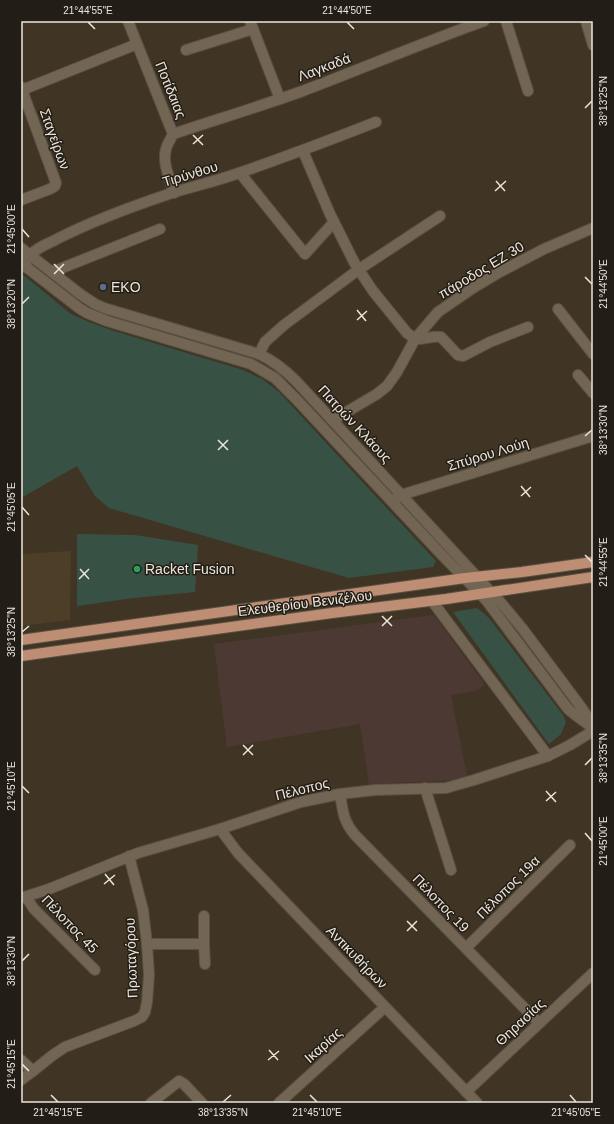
<svg xmlns="http://www.w3.org/2000/svg" width="614" height="1124" font-family="Helvetica,sans-serif">
<style>
.commercial{fill:#4d3933}
.built{fill:#4d3e27}
.green{fill:#385145}
.lines{fill:none;stroke-linecap:round;stroke-linejoin:round}
.minor-casing{stroke:#5a5042;stroke-width:12}
.tertiary-casing{stroke:#5a5042;stroke-width:12}
.secondary-casing{stroke:#5a5042;stroke-width:12}
.primary-casing{stroke:#5a5042;stroke-width:12}
.minor{stroke:#726553;stroke-width:10}
.tertiary{stroke:#726553;stroke-width:10}
.secondary{stroke:#726553;stroke-width:10}
.primary{stroke:#be8e74;stroke-width:10}
.ticks{fill:none;stroke:#ece5da;stroke-width:1.5}
.service-dot{fill:#5c6f8a;stroke:#221d16;stroke-width:1.5}
.leisure-dot{fill:#2e9e5b;stroke:#221d16;stroke-width:1.5}
.labels{text-anchor:middle;stroke-width:3;stroke-linejoin:round;paint-order:stroke}
.street-label{font-size:14px;fill:#ece5da;stroke:#221d16}
.poi-label{font-size:14px;fill:#ece5da;stroke:#221d16;text-anchor:start}
.neatline{fill:none;stroke:#ece5da;stroke-width:1.5}
.ticks-label{font-size:10px;text-anchor:middle;fill:#ece5da}
</style>
<rect width="100%" height="100%" fill="#403524"/>
<polygon class="commercial" points="434,615 485,685 475,691 451,695 467,776 448,781 438,781 369,784 360,724 227,747 214,644"/>
<polygon class="built" points="71,551 70,620 21,626 21,554"/>
<g class="green">
<polygon points="21,273 71,314 89,322 114,331 243,370 262,379 279,392 436,561 433,567 349,578 109,508 95,496 77,466 21,498"/>
<polygon points="77,534 135,535 198,545 195,592 134,598 77,606"/>
<polygon points="477,608 489,618 563,715 566,722 561,734 549,744 453,612"/>
</g>
<g class="lines">
<g class="minor-casing">
<g id="minor">
<path d="M128 21 173 134C171 139 167 144 166 149 162 163 170 179 174 193"/>
<polyline points="250,21 280,99"/>
<polyline points="506,21 528,91"/>
<polyline points="586,21 593,45"/>
<polyline points="186,50 253,29"/>
<polyline points="21,87 56,183 55,186 50,189 21,200"/>
<polyline points="22,90 137,44"/>
<path d="M173 134C215 120 258 107 300 92 361 69 422 43 484 21"/>
<path d="M303 151 330 214 355 264 373 291 407 333C422 345 426 335 441 337L458 355 463 356 490 342 528 327"/>
<polyline points="240,173 305,254 334,222"/>
<path d="M27 268C25 264 26 260 29 257 35 248 48 244 57 239 94 220 133 206 172 193 194 186 217 181 239 173 285 157 330 140 376 122"/>
<polyline points="52,272 160,229"/>
<polyline points="558,309 593,354"/>
<polyline points="259,354 265,342 284,325 358,270 440,216"/>
<polyline points="578,375 593,393"/>
<polyline points="333,420 377,394 387,386 397,372 415,339 438,312 473,288 498,273 544,249 593,228"/>
<polyline points="392,501 401,495 593,436"/>
<polyline points="432,601 548,756"/>
<polyline points="425,788 451,870"/>
<path d="M340 794C343 811 343 821 355 835L539 1023"/>
<polyline points="220,829 238,853 477,1103"/>
<polyline points="26,897 34,909 95,970"/>
<polyline points="204,916 204,944"/>
<polyline points="147,944 204,944 205,964"/>
<polyline points="466,948 570,845"/>
<polyline points="21,1060 33,1071 53,1055 65,1047 134,1021 142,1017 145,1012 147,1002 149,975 147,944 143,910 129,856"/>
<polyline points="21,1080 33,1071"/>
<polyline points="466,1092 593,973"/>
<polyline points="151,1103 179,1081 184,1084 202,1103"/>
<polyline points="279,1103 385,1007"/>
</g>
</g>
<g class="tertiary-casing">
<polyline id="tertiary" points="21,898 49,889 138,853 220,829 301,802 340,794 375,790 446,788 474,780 548,756 570,745 593,731"/>
</g>
<g class="secondary-casing">
<g id="secondary">
<path d="M21 248 80 294 95 304 104 308 259 354C274 361 284 369 296 381L502 604 522 628 581 707 593 725"/>
<polyline points="21,263 79,308 87,313 107,321 251,364 275,378 297,400 440,553 486,600 568,709 578,717 593,728"/>
</g>
</g>
<g class="primary-casing">
<g id="primary">
<polyline points="21,640 465,578 522,572 593,562"/>
<polyline points="21,656 332,613 446,599 593,577"/>
</g>
</g>
<use href="#minor" class="minor"/>
<use href="#tertiary" class="tertiary"/>
<use href="#secondary" class="secondary"/>
<use href="#primary" class="primary"/>
</g>
<path class="ticks" d="M88 22 95 29M347 22 354 29M585 108 592 101M193 135 203 145M193 144 203 135M496 181 505 191M495 191 506 181M22 229 29 237M54 264 64 274M54 274 64 264M585 277 592 284M22 304 29 297M357 310 366 321M357 320 367 311M585 436 592 430M218 440 228 450M218 450 228 440M521 486 530 497M521 496 531 487M22 507 29 515M585 555 592 562M80 569 89 579M79 579 89 569M382 616 392 626M382 626 392 616M22 632 29 626M243 745 253 755M243 755 253 745M585 765 592 758M22 786 29 793M546 791 556 802M546 801 556 792M585 833 592 841M105 874 114 885M104 884 115 875M407 921 417 931M407 931 417 921M22 961 29 954M269 1050 278 1060M268 1060 279 1051M22 1064 29 1071M51 1095 58 1102M310 1095 317 1102M570 1095 576 1102M223 1102 231 1095"/>
<circle class="service-dot" cx="103" cy="287" r="4"/>
<circle class="leisure-dot" cx="137" cy="569" r="4"/>
<g class="labels">
<g class="street-label">
<text transform="translate(324 67) rotate(-21)" y="5">Λαγκαδά</text>
<text transform="translate(171 90) rotate(68)" y="5">Ποτίδαιας</text>
<text transform="translate(55 139) rotate(70)" y="5">Σταγείρων</text>
<text transform="translate(190 174) rotate(-17)" y="5">Τιρύνθου</text>
<text transform="translate(481 270) rotate(-31)" y="5">πάροδος ΕΖ 30</text>
<text transform="translate(355 424) rotate(47)" y="5">Πατρών Κλάους</text>
<text transform="translate(488 454) rotate(-17)" y="5">Σπύρου Λούη</text>
<text transform="translate(305 603) rotate(-7)" y="5">Ελευθερίου Βενιζέλου</text>
<text transform="translate(302 789) rotate(-14)" y="5">Πέλοπος</text>
<text transform="translate(508 887) rotate(-45)" y="5">Πέλοπος 19α</text>
<text transform="translate(441 903) rotate(46)" y="5">Πέλοπος 19</text>
<text transform="translate(70 924) rotate(46)" y="5">Πέλοπος 45</text>
<text transform="translate(357 957) rotate(46)" y="5">Αντικυθήρων</text>
<text transform="translate(131 958) rotate(-92)" y="5">Πρωταγόρου</text>
<text transform="translate(520 1022) rotate(-43)" y="5">Θηρασίας</text>
<text transform="translate(323 1045) rotate(-42)" y="5">Ικαρίας</text>
</g>
<g class="poi-label">
<text x="111" y="292">EKO</text>
<text x="145" y="574">Racket Fusion</text>
</g>
</g>
<rect width="614" height="1124" fill="none" stroke="#221d16" stroke-width="44"/>
<rect x="22" y="22" width="570" height="1080" class="neatline"/>
<g class="ticks-label">
<text x="88" y="14">21°44'55"E</text>
<text x="347" y="14">21°44'50"E</text>
<text transform="translate(603 101) rotate(-90)" y="4">38°13'25"N</text>
<text transform="translate(11 229) rotate(-90)" y="4">21°45'00"E</text>
<text transform="translate(603 284) rotate(-90)" y="4">21°44'50"E</text>
<text transform="translate(11 304) rotate(-90)" y="4">38°13'20"N</text>
<text transform="translate(603 430) rotate(-90)" y="4">38°13'30"N</text>
<text transform="translate(11 507) rotate(-90)" y="4">21°45'05"E</text>
<text transform="translate(603 562) rotate(-90)" y="4">21°44'55"E</text>
<text transform="translate(11 632) rotate(-90)" y="4">38°13'25"N</text>
<text transform="translate(603 758) rotate(-90)" y="4">38°13'35"N</text>
<text transform="translate(11 786) rotate(-90)" y="4">21°45'10"E</text>
<text transform="translate(603 841) rotate(-90)" y="4">21°45'00"E</text>
<text transform="translate(11 961) rotate(-90)" y="4">38°13'30"N</text>
<text transform="translate(11 1064) rotate(-90)" y="4">21°45'15"E</text>
<text x="58" y="1116">21°45'15"E</text>
<text x="223" y="1116">38°13'35"N</text>
<text x="317" y="1116">21°45'10"E</text>
<text x="576" y="1116">21°45'05"E</text>
</g>
</svg>
